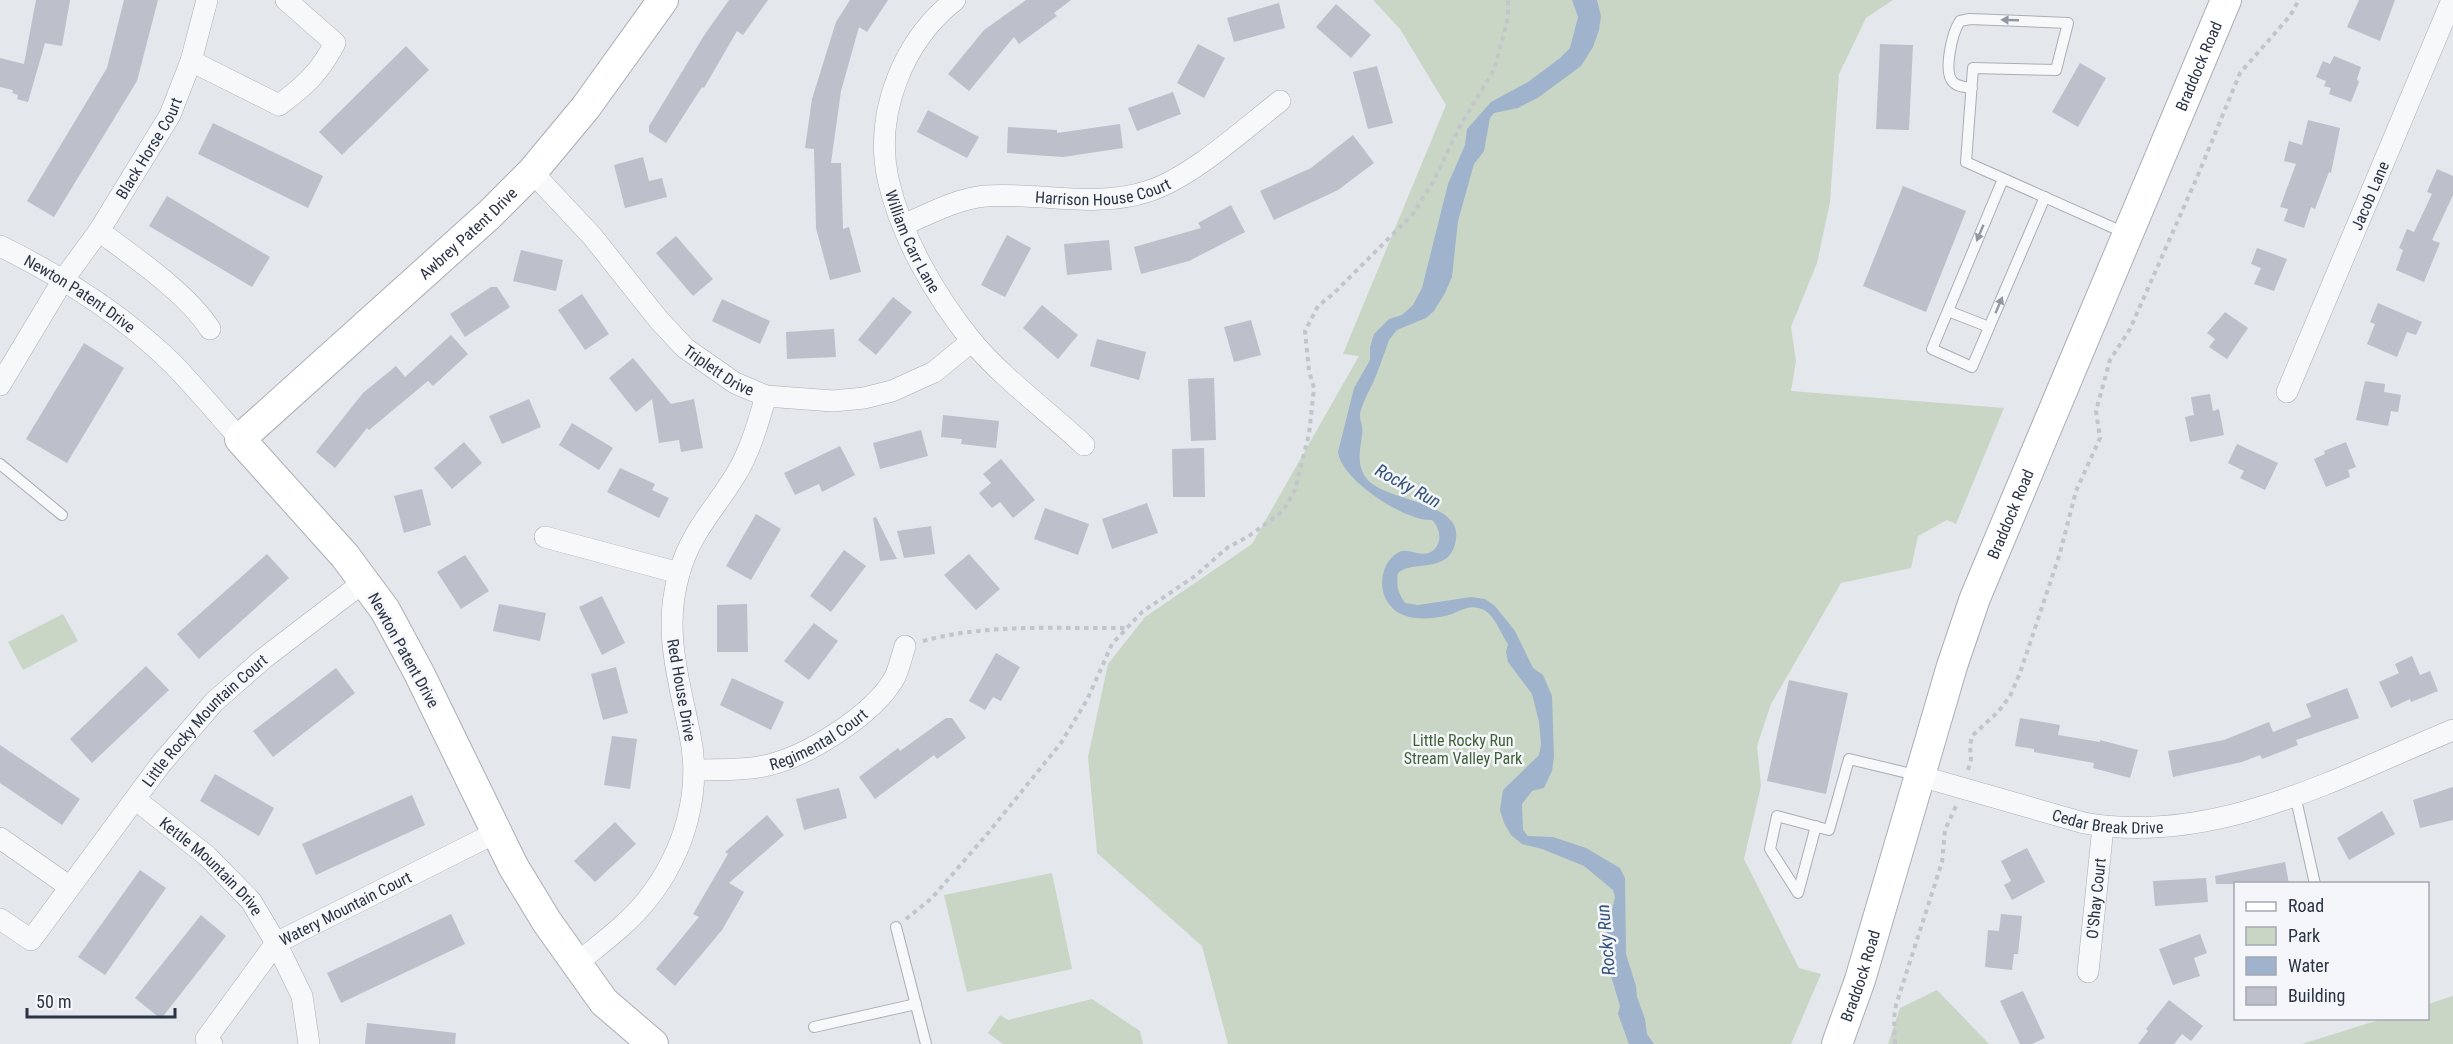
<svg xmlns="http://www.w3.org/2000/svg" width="2453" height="1044" font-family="'Roboto Condensed',sans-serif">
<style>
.green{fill:#c9d6c5}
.water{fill:#9fb4cc}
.building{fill:#bbc0ca}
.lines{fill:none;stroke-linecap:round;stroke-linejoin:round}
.lane-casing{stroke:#a9aeb7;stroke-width:12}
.street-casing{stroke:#a9aeb7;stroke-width:22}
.secondary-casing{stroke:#a9aeb7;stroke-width:32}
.path{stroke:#c2c5cb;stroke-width:4;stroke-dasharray:4.5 4.5;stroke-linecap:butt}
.lane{stroke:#f7f8fa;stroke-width:10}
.street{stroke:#f7f8fa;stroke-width:21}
.secondary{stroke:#fff;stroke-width:30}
.oneway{fill:#9196a0}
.labels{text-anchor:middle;stroke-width:5;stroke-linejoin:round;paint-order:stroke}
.street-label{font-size:16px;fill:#2b3445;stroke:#f4f6f9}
.park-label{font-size:16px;fill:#3f6138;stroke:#f4f6f9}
.water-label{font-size:18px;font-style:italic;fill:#34527a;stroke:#f4f6f9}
</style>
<rect width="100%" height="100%" fill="#e4e7ec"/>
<g class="green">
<polygon points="1373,0 1893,0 1866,18 1839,74 1830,202 1817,263 1791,327 1796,361 1791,391 2004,408 1956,524 1947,520 1918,536 1911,568 1841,583 1771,704 1757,746 1761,786 1744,859 1799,968 1821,974 1791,1044 1228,1044 1202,946 1097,853 1088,757 1108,664 1145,617 1252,544 1359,356 1343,354 1446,105 1400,29"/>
<polygon points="63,614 78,641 23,670 8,642"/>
<polygon points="1052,873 1072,969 967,992 944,895"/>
<polygon points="1937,990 1989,1044 1888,1044 1900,1008"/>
<polygon points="2453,996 2453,1044 2302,1044 2382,1019 2428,1018 2428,1004"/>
<polygon points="1092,999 1140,1031 1143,1044 1003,1044 988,1033 1000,1015 1008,1020"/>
</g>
<path class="water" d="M1572 0H1597L1601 16 1599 30 1593 47 1581 66 1539 97 1518 108 1494 113 1490 118 1484 151 1474 164 1458 221 1452 277 1445 293 1434 311 1426 318 1397 330 1389 340C1384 354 1379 369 1373 383 1368 393 1363 402 1360 413 1359 420 1364 427 1362 435 1360 451 1356 465 1367 479 1386 502 1462 501 1456 539 1455 546 1453 551 1449 556 1435 570 1410 562 1398 573 1396 585 1398 593 1405 603L1418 605 1471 597 1485 599 1495 606 1515 631 1533 668 1543 675 1552 696 1554 757 1552 771 1544 788 1532 791 1522 804 1523 830 1528 836 1553 837 1586 848 1620 868 1625 878 1626 954 1636 986 1637 997 1645 1019 1647 1034 1654 1044H1629L1618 1014 1620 1006 1608 966 1607 932 1615 897 1613 890 1584 866 1542 849 1522 844 1511 835 1504 823 1500 810 1503 790 1539 755 1541 744 1539 722 1532 694 1508 662 1506 652 1508 644C1501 634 1495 616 1484 610 1469 602 1459 613 1445 616 1426 620 1401 621 1389 604 1377 589 1381 561 1399 552 1409 547 1420 558 1431 552 1443 544 1441 529 1432 520 1406 522 1341 480 1338 452L1354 388 1370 360V347L1374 334 1389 319 1402 315 1413 305 1422 288 1448 184 1465 145 1467 129 1491 102 1528 82 1560 58 1570 48 1578 17Z"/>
<g class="building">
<polygon points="36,0 70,0 62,46 45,43 28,102 17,99 18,95 12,93 13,90 0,87 0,58 24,64"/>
<polygon points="124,0 158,0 137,81 54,217 27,201 107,68"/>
<polygon points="729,0 768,0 743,35 737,31 704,88 702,87 666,143 649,132 649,126 705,34"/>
<polygon points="850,0 888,0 867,32 859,27 841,91 831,163 841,163 843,229 849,227 861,272 830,280 816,228 814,149 805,148 812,99 836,22"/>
<polygon points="1026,0 1071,0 1054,13 1057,16 1019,44 1014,37 969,91 948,74 984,30"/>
<polygon points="2359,0 2395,0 2380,41 2347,27"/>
<polygon points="1279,3 1285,28 1234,42 1227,18"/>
<polygon points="1336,4 1371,35 1351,58 1316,27"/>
<polygon points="1198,44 1225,58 1204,98 1177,83"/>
<polygon points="1880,44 1913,45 1909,130 1876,129"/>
<polygon points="406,46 429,70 342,155 319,132"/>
<polygon points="2334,56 2361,67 2357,79 2359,82 2351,102 2329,94 2331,88 2324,86 2326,81 2316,77 2323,61 2330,64"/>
<polygon points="2080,63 2106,78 2078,127 2052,112"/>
<polygon points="1377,66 1393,123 1368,129 1353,72"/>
<polygon points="1173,92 1181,114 1137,131 1128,108"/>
<polygon points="928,110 979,137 967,158 917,132"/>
<polygon points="2308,120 2340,128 2331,173 2329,172 2315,209 2311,207 2304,228 2284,221 2288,209 2280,207 2296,164 2284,161 2289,141 2302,145"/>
<polygon points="213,123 323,176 308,208 198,154"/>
<polygon points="1120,124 1123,148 1063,157 1007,153 1008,127 1057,130 1057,133"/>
<polygon points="1353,135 1374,163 1338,190 1274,220 1260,191 1311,168"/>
<polygon points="643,157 649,181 662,178 667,197 625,208 614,165"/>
<polygon points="2437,169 2453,176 2453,195 2432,240 2440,243 2424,282 2396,270 2403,250 2399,248 2407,229 2414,232 2432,194 2427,192"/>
<polygon points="1903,186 1966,211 1926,312 1863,286"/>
<polygon points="167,196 270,257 252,287 149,226"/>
<polygon points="1231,205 1245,232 1189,261 1141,274 1134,247 1201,228 1198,223"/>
<polygon points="1007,235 1031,248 1005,297 981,285"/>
<polygon points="676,236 713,279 693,296 656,253"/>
<polygon points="1109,240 1112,270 1067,275 1064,244"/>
<polygon points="2257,248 2287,259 2274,291 2254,284 2261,268 2251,264"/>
<polygon points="521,250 563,260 556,291 513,281"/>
<polygon points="491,287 497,287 510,307 465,337 450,314"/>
<polygon points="582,294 609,334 585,350 558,310"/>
<polygon points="893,297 912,312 876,355 858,340"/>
<polygon points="722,299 770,321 760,344 712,321"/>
<polygon points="2378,303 2422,322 2416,335 2407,332 2397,357 2367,344 2375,324 2370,322"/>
<polygon points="1042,305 1078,335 1058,359 1023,328"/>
<polygon points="2225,312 2248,328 2227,359 2209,347 2215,339 2207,333"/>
<polygon points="1251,320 1261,355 1234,362 1224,327"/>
<polygon points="834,329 836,357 787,359 786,332"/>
<polygon points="451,335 468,354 433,386 428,381 369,430 367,428 335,468 316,452 363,393 396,366 405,377"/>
<polygon points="1097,339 1146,352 1139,380 1090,366"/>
<polygon points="84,343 124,368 67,463 26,439"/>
<polygon points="633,358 671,404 694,399 703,448 681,452 679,440 659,443 652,399 636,412 609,378"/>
<polygon points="1214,378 1216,440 1191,441 1188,379"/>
<polygon points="2365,381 2385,384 2384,392 2401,395 2398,412 2391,411 2388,426 2356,420"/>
<polygon points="2210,394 2213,411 2219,409 2224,435 2190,442 2185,417 2194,415 2191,397"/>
<polygon points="529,399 541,427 502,444 489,416"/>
<polygon points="943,415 999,421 996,448 961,444 962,439 941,437"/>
<polygon points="572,423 613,448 599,470 559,445"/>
<polygon points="921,430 928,456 880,469 873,443"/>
<polygon points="464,442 482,463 452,489 434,468"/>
<polygon points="2346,442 2356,467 2348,470 2350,477 2326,487 2314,459 2325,454 2324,451"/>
<polygon points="2237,444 2278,463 2265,490 2240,478 2244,471 2228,463"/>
<polygon points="840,446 855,475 822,492 819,484 795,495 784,473"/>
<polygon points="1204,448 1205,497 1173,497 1172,449"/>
<polygon points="1001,459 1035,500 1013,518 1000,502 992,508 979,493 991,483 983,474"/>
<polygon points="620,468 655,484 652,490 669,498 659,518 607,492"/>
<polygon points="422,489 431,525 404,533 394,496"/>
<polygon points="1147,503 1158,533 1112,549 1102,519"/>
<polygon points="1045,508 1089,524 1078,555 1034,539"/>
<polygon points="756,514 781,529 751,580 726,566"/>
<polygon points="876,517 897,559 880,561 873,518"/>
<polygon points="931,526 935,554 904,558 897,531"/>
<polygon points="844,550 866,566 831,612 810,596"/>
<polygon points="267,554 289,578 199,659 177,634"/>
<polygon points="969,554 1000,589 976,610 944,575"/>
<polygon points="465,555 489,591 461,609 437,572"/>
<polygon points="602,596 625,643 602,655 579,607"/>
<polygon points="499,604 546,613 540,641 493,631"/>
<polygon points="747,604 748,652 717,652 717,605"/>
<polygon points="814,623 838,641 809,680 784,661"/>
<polygon points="996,653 1020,667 1001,701 993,697 985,710 969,701"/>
<polygon points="2412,656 2420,675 2430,671 2438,691 2411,702 2410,699 2391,708 2379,682 2399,673 2395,664"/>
<polygon points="146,666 169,690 92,763 70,739"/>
<polygon points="616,667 628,713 603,720 591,674"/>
<polygon points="336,668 355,693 273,757 253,731"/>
<polygon points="732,678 784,702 771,730 720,705"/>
<polygon points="1789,680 1848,693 1826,794 1767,781"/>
<polygon points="2347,688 2359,718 2296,740 2298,745 2262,759 2260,755 2242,762 2173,777 2168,751 2224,740 2269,722 2273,732 2311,717 2306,704"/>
<polygon points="946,718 952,718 966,738 937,759 934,755 875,799 859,777 898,748 900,751"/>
<polygon points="2020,718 2060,725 2058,735 2100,742 2100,740 2138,750 2130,778 2093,768 2094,763 2034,752 2034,749 2015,746"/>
<polygon points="612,736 637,739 630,789 604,785"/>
<polygon points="0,745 80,799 62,825 0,783"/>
<polygon points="215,774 274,808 259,836 200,801"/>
<polygon points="2453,787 2453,820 2420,828 2413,800"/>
<polygon points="839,788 847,818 804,830 796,799"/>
<polygon points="412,795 425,825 316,875 302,844"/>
<polygon points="2382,811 2395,834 2349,860 2337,838"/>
<polygon points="767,815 784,835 729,883 744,892 722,930 675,986 656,969 699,917 693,914 728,854 725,852"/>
<polygon points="615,822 636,844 595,882 574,861"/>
<polygon points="2027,848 2045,882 2012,900 2004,885 2011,881 2001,861"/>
<polygon points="2285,862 2289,884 2216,884 2215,876"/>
<polygon points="140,870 166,888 105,975 78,957"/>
<polygon points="2206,878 2208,902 2155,906 2153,881"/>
<polygon points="451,914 465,944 341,1003 327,973"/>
<polygon points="2001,914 2022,916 2018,954 2014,954 2012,970 1985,967 1988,930 1999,931"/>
<polygon points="201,915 226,936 161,1019 135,998"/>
<polygon points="2200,934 2207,953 2194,958 2200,976 2173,985 2159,949"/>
<polygon points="2023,991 2045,1038 2032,1044 2020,1044 2000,1001"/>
<polygon points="2169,1000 2203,1026 2191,1041 2182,1034 2174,1044 2138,1044 2148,1031 2146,1029"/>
<polygon points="367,1023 456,1033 455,1044 365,1044"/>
</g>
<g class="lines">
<g class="lane-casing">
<g id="lane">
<path d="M1972 88C1965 87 1958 87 1953 82 1943 72 1952 33 1960 21L1970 19 2068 23 2056 70 1973 68 1966 162 2125 233"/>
<polyline points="2003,179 1932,349 1972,367 2045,197"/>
<polyline points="1948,311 1989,327"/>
<polyline points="0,464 62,515"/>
<polyline points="2295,795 2315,884"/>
<polyline points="1816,826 1798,893 1770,849 1777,816 1829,830 1849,759 1920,776"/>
<polyline points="896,927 926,1044"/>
<polyline points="814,1027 916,1004"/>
</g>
</g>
<g class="street-casing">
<g id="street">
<path id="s1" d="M955 0C903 41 874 113 888 179 901 236 934 294 971 340 1001 377 1048 411 1084 445"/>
<path d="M191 61 279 105C305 86 320 72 335 43L286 0"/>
<path id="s2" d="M532 172 592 236 658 319 685 348 735 383 766 396 833 401 864 398 892 391 934 372 972 341"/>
<path id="s3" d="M903 225C929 214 956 199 985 196 1039 192 1095 209 1149 191 1192 177 1243 130 1280 101"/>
<path d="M99 231C134 257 187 293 210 329"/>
<path id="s4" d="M0 246C63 277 122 314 173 364 196 388 218 414 240 439"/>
<path id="s5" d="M0 385 63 280 99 231 170 115 191 61 207 0"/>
<path id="s6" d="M2287 392 2452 0"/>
<polyline points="545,537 679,573"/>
<path id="s7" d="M695 770C718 769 741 771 764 766 805 758 874 715 895 677 899 668 902 656 905 646"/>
<path id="s8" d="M1920 776 2084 823C2213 846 2337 778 2453 730"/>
<path id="s9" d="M135 799 207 856 251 901 276 943 302 996 309 1044"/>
<polyline points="0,838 70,887"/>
<path id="s10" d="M0 919 31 940 160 765 214 702 263 659 365 581"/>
<path d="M576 964C600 944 627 925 647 900 685 852 703 790 689 730 678 677 663 628 679 574 690 533 714 510 735 476 750 452 758 423 766 396"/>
<path id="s11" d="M2088 972 2103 827"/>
<path id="s12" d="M212 1044 206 1039 276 943 497 832"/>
</g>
</g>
<g class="secondary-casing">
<g id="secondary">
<path id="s13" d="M653 1044 604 1002 547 922 513 866 419 673 385 610 345 556 240 439 489 215 532 172 586 107 663 0"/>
<path id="s14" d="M1837 1044 1860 980 1952 666 1975 598 2226 0"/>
</g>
</g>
<g class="path">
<path d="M923 641C988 623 1060 629 1127 628"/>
<polyline points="1968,770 1971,760 1970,746 1972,736 1998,712 2010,696 2020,673 2060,553 2076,491 2100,438 2096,411 2110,360 2130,329 2198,175 2240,73 2290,16 2299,0"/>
<polyline points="906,919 932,898 988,833 1061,743 1087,700 1112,644 1142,612 1195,576 1227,548 1249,536 1283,511 1295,490 1309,434 1314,388 1309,371 1305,331 1318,306 1333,294 1413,214 1433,182 1461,124 1494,70 1508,18 1508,0"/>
<polyline points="1895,1044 1894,1018 1896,1005 1942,862 1945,830 1956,806"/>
</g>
<use href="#lane" class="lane"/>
<use href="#street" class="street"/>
<use href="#secondary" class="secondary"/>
</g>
<defs><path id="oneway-solid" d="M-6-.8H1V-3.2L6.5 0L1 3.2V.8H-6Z" transform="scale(1.5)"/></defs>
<g class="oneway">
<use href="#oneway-solid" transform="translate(2010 20) rotate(-178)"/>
<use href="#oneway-solid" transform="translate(1980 233) rotate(113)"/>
<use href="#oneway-solid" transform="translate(1999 305) rotate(-67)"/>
</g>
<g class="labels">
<g class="street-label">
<text dy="6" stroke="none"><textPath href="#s14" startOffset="1044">Braddock Road</textPath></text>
<text dy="6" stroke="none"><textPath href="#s5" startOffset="280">Black Horse Court</textPath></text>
<text dy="6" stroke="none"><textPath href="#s3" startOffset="206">Harrison House Court</textPath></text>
<text dy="6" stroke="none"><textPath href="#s6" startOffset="213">Jacob Lane</textPath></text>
<text dy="6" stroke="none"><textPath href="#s13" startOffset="1046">Awbrey Patent Drive</textPath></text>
<text dy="6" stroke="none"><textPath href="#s1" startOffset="268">William Carr Lane</textPath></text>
<text dy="6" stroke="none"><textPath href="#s4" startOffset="93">Newton Patent Drive</textPath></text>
<text dy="6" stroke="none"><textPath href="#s2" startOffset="274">Triplett Drive</textPath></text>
<text dy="6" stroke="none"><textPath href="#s14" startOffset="558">Braddock Road</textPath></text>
<text transform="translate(404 650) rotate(61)" y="6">Newton Patent Drive</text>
<text transform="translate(682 690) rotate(80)" y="6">Red House Drive</text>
<text dy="6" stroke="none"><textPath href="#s10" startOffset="318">Little Rocky Mountain Court</textPath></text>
<text dy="6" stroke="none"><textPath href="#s7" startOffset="130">Regimental Court</textPath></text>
<text dy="6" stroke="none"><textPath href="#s8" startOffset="194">Cedar Break Drive</textPath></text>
<text dy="6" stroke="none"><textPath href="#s9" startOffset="102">Kettle Mountain Drive</textPath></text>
<text dy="6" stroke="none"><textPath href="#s11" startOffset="74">O'Shay Court</textPath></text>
<text dy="6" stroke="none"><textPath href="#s12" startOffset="204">Watery Mountain Court</textPath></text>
<text dy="6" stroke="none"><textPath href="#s14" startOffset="72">Braddock Road</textPath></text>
</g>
<g class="park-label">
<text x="1463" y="746">Little Rocky Run<tspan x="1463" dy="18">Stream Valley Park</tspan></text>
</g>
<g class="water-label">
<text transform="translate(1408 486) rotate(29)" y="6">Rocky Run</text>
<text transform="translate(1606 940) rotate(-95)" y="6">Rocky Run</text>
</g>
</g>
<rect x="2234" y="882" width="195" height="138" fill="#f4f6f9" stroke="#a4a8b1" stroke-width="1.5"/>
<rect x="2246" y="902" width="30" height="9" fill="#ffffff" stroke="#a4a8b1" stroke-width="1.5"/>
<text x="2288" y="912" font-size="18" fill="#2b3445">Road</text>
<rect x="2246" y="927" width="30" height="18" fill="#c9d6c5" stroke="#a4a8b1" stroke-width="1.5"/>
<text x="2288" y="942" font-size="18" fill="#2b3445">Park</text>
<rect x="2246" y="957" width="30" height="18" fill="#9fb4cc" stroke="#a4a8b1" stroke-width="1.5"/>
<text x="2288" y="972" font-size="18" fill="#2b3445">Water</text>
<rect x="2246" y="987" width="30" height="18" fill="#bbc0ca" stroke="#a4a8b1" stroke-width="1.5"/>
<text x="2288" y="1002" font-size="18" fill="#2b3445">Building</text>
<path d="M27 1008v9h148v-9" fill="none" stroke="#2b3445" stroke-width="3"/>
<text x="36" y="1008" font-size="18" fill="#2b3445" stroke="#f4f6f9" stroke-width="4.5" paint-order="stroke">50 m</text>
</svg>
